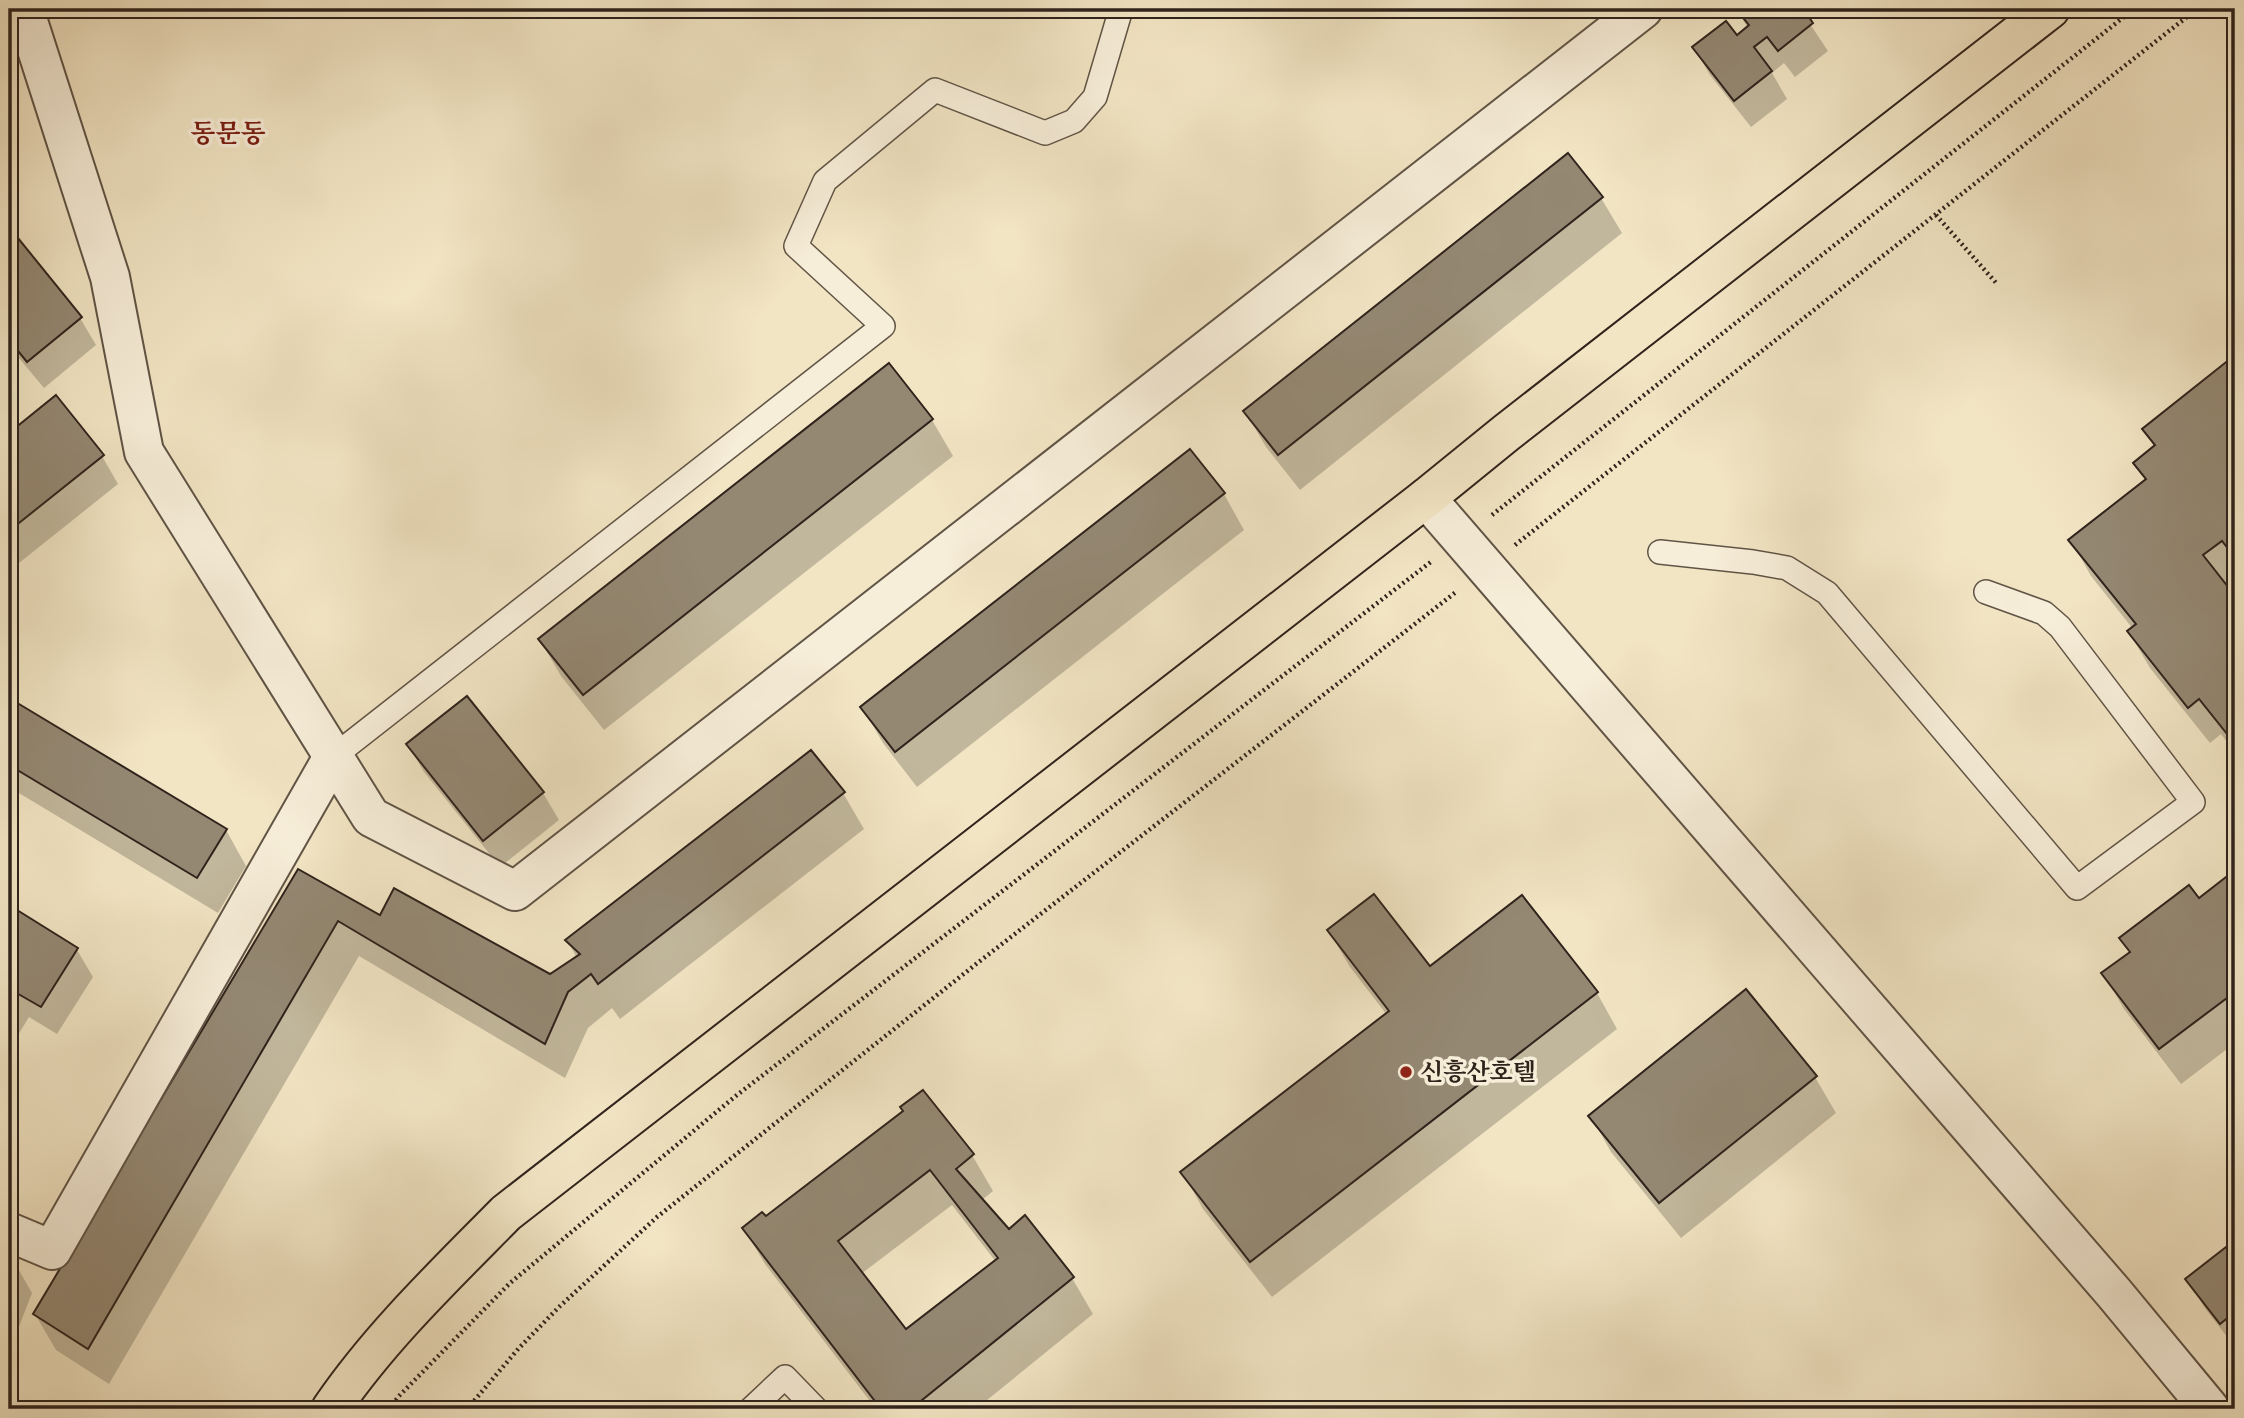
<svg xmlns="http://www.w3.org/2000/svg" width="2244" height="1418" font-family="'EB Garamond','Noto Serif KR',serif">
<style>
.shadow{fill:#0003;fill-rule:evenodd}
.building{fill:#948873;stroke:#2f231c;stroke-width:2;fill-rule:evenodd}
.lines{fill:none;stroke-linecap:round;stroke-linejoin:round}
.service-casing{stroke:#605446;stroke-width:26}
.minor-casing{stroke:#605446;stroke-width:42}
.trunk-casing{stroke:#2f231c;stroke-width:42}
.path{stroke:#2f231c;stroke-width:4.5;stroke-dasharray:2 3.5;stroke-linecap:butt}
.service{stroke:#f7eed9;stroke-width:23}
.minor{stroke:#f7eed9;stroke-width:38}
.trunk{stroke:#f2e5c4;stroke-width:38}
.poi-dot{fill:#8f2418;stroke:#f7eed9;stroke-width:2.5}
.labels{text-anchor:middle;stroke-width:7;stroke-linejoin:round;paint-order:stroke}
.poi-label{font-size:24px;font-weight:bold;fill:#2f231c;stroke:#f7eed9;text-anchor:start}
.neighbourhood-label{font-size:26px;font-weight:bold;fill:#7a1f14;stroke:#f7eed9}
</style>
<rect width="100%" height="100%" fill="#f2e5c4"/>
<filter id="stains"><feTurbulence type="fractalNoise" baseFrequency=".00286" numOctaves="4"/><feColorMatrix values="0 0 0 0 .2 0 0 0 0 .09 0 0 0 0 .02 0 0 0 .5 -.17"/></filter>
<radialGradient id="worn" r=".72"><stop offset=".6" stop-color="#630" stop-opacity="0"/><stop offset="1" stop-color="#630" stop-opacity=".3"/></radialGradient>
<g class="shadow">
<polygon points="1736,9 1800,9 1828,51 1795,77 1784,63 1772,73 1787,99 1751,127 1710,75 1694,48 1736,37 1748,28"/>
<polygon points="1601,198 1622,233 1300,490 1266,447 1245,411"/>
<polygon points="9,230 80,318 96,345 44,388 9,346"/>
<polygon points="2235,357 2235,752 2221,734 2210,743 2150,668 2129,632 2133,629 2091,576 2071,540 2146,481 2135,463 2155,448 2144,429"/>
<polygon points="889,365 932,420 953,456 604,730 561,676 540,640"/>
<polygon points="56,398 102,456 118,484 9,571 9,435"/>
<polygon points="1190,451 1224,494 1244,530 917,787 883,743 862,707"/>
<polygon points="9,700 226,830 246,866 218,913 9,787"/>
<polygon points="408,745 543,793 559,820 500,867 424,772"/>
<polygon points="843,793 864,829 620,1019 612,1008 588,1028 565,1078 359,956 109,1384 56,1350 35,1314 298,871 381,917 550,976 577,958 567,940"/>
<polygon points="2235,872 2235,1043 2181,1084 2124,1009 2103,973 2130,953 2122,938 2198,900"/>
<polygon points="9,907 77,950 93,977 57,1034 29,1017 9,1050"/>
<polygon points="1329,931 1430,968 1597,993 1617,1029 1272,1297 1203,1209 1183,1173 1387,1015 1350,967"/>
<polygon points="1746,991 1815,1077 1836,1113 1681,1238 1611,1152 1591,1116"/>
<path d="M972 1155 993 1191 982 1200 1008 1231 1072 1278 1093 1314 976 1409H876L765 1264 744 1229 766 1219ZM952 1205 996 1262 905 1331 861 1274Z"/>
<polygon points="2235,1242 2235,1347 2204,1307 2188,1279"/>
<polygon points="9,1262 16,1265 32,1293 12,1345 9,1343"/>
</g>
<g class="building">
<polygon points="1736,9 1803,9 1813,23 1778,51 1767,37 1754,47 1772,71 1734,101 1692,47 1726,21 1737,35 1749,25"/>
<polygon points="1568,153 1603,197 1278,455 1243,411"/>
<polygon points="9,227 82,317 27,362 9,340"/>
<polygon points="2235,355 2235,546 2229,550 2222,541 2203,555 2229,588 2235,583 2235,744 2199,699 2188,708 2127,631 2136,624 2068,540 2146,479 2133,463 2155,445 2142,429"/>
<polygon points="889,363 933,419 583,695 538,639"/>
<polygon points="56,395 104,455 9,531 9,433"/>
<polygon points="1190,449 1225,493 895,752 860,707"/>
<polygon points="467,696 544,792 483,841 406,744"/>
<polygon points="9,698 227,829 197,878 9,765"/>
<polygon points="811,750 845,792 598,984 591,974 568,992 545,1044 338,921 88,1349 33,1314 298,869 380,915 394,888 550,974 580,954 565,940"/>
<polygon points="2235,870 2235,992 2159,1049 2101,973 2130,952 2119,938 2189,885 2199,898"/>
<polygon points="1374,894 1430,966 1522,895 1598,992 1250,1262 1180,1172 1389,1011 1327,930"/>
<polygon points="9,905 78,948 41,1007 13,991 9,998"/>
<polygon points="1746,989 1817,1076 1659,1203 1588,1116"/>
<path d="M923 1090 974 1154 956 1169 1009 1229 1025 1215 1074 1277 911 1409H881L742 1228 762 1212 766 1216 903 1111 900 1107ZM930 1170 998 1258 906 1329 838 1241Z"/>
<polygon points="2235,1240 2235,1312 2220,1324 2185,1279"/>
<polygon points="9,1260 18,1264 9,1287"/>
</g>
<g class="lines">
<g class="service-casing">
<g id="service">
<polyline points="1660,552 1753,562 1787,568 1827,593 2077,888 2193,802 2060,627 2044,613 1986,592"/>
<polyline points="333,757 883,326 796,246 825,181 935,90 1045,133 1074,121 1095,97 1121,9"/>
<polyline points="751,1409 785,1377 816,1409"/>
</g>
</g>
<g class="minor-casing">
<g id="minor">
<polyline points="24,9 110,277 144,452 371,817 515,891 1643,9"/>
<polyline points="1426,498 2114,1293 2210,1409"/>
<polyline points="9,1232 52,1250 333,757"/>
</g>
</g>
<g class="trunk-casing">
<path id="trunk" d="M331 1409C380 1337 445 1275 506 1213L1426 498 1506 433 2050 9"/>
</g>
<g class="path">
<polyline points="1936,215 1998,285"/>
<polyline points="1492,515 2134,9"/>
<polyline points="1515,545 2197,9"/>
<polyline points="389,1409 399,1396 510,1283 737,1095 1432,561"/>
<polyline points="467,1409 519,1348 559,1307 657,1217 980,961 1456,592"/>
</g>
<use href="#service" class="service"/>
<use href="#minor" class="minor"/>
<use href="#trunk" class="trunk"/>
</g>
<circle class="poi-dot" cx="1406" cy="1072" r="7"/>
<g class="labels">
<g class="poi-label">
<text x="1420" y="1080">신흥산호텔</text>
</g>
<g class="neighbourhood-label">
<text x="228" y="142">동문동</text>
</g>
</g>
<rect width="2244" height="1418" fill="none" stroke="#f2e5c4" stroke-width="35"/>
<rect x="10" y="10" width="2223" height="1397" fill="none" stroke="#2f231c" stroke-width="3.5"/>
<rect x="18" y="18" width="2209" height="1383" fill="none" stroke="#2f231c" stroke-width="2"/>
<rect width="100%" height="100%" filter="url(#stains)"/>
<rect width="100%" height="100%" fill="url(#worn)"/>
</svg>
